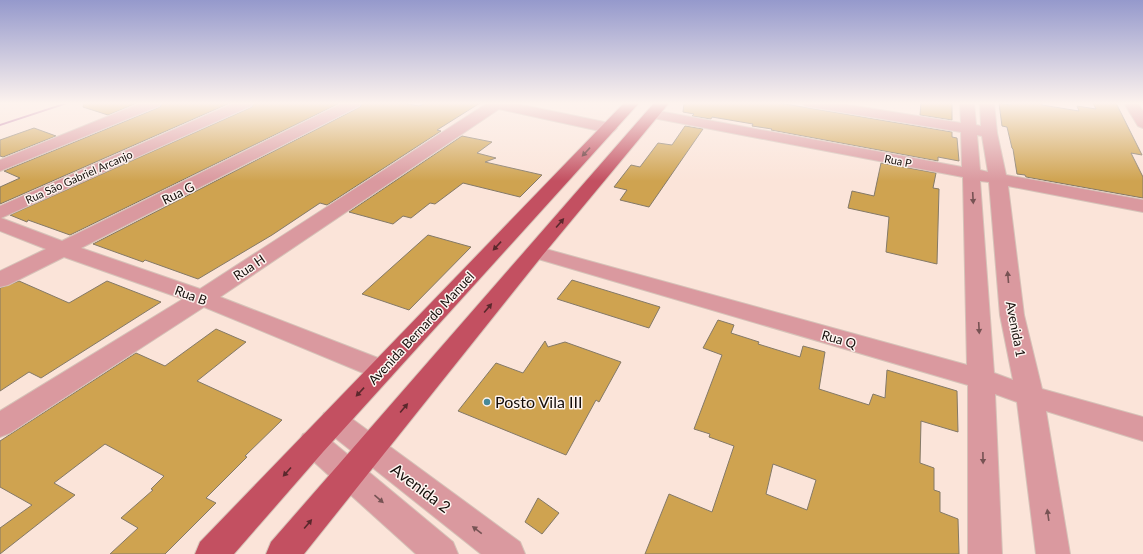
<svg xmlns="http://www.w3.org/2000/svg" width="1143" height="554" font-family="Lato,sans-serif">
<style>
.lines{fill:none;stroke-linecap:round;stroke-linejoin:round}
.stream{fill:#ba70a2;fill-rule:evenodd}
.building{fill:#cfa350;stroke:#847967;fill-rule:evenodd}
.minor-casing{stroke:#d6c2b8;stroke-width:2}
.primary-casing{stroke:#d6c2b8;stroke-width:2}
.minor{fill:#da999f;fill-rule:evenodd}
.primary{fill:#c35061;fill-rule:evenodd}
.oneway{fill:#5a282c}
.oneway2{fill:#775354}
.poi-dot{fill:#468999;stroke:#fdf4f0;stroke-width:1.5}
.labels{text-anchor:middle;stroke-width:3;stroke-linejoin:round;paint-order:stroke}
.far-street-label{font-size:11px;fill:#140d09;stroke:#fdf4f0}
.street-label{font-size:13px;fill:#140d09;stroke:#fdf4f0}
.near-poi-label{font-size:16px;fill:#140d09;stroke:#fdf4f0;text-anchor:start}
.near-street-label{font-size:16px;fill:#140d09;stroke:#fdf4f0}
</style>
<rect width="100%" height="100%" fill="#fbe4d9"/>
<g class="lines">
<polygon class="stream" points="64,103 70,103 0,126 0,124"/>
</g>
<g class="building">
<polygon points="84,103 137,103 108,115 83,107"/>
<polygon points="162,103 230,103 0,204 0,187 20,178 4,171 160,107"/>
<polygon points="254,103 340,103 70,235 28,220 27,222 10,215 252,107"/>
<polygon points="362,103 404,103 419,106 425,103 480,103 437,130 441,131 327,205 320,203 272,235 198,279 145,260 143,262 93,244 360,107"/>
<polygon points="684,103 779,103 952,132 952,137 957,138 959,161 938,157 938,161 771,130 772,129 752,126 753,124 712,117 711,119 692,116 694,114 683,112"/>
<polygon points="921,103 952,103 952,120 920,115"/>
<polygon points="999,103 1010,105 1010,103 1041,103 1042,105 1079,111 1077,106 1096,109 1093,103 1116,103 1142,155 1131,153 1143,177 1143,198 1026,177 1025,175 1017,174 1013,149 1012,148 1007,127 1002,126"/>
<polygon points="685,126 703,129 649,207 620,200 627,190 614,187 631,165 640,167 658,143 672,145"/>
<polygon points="34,128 56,136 3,157 0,156 0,140"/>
<polygon points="462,136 492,142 477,153 496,158 485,162 542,175 520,197 463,183 435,204 430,203 411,218 403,216 393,224 349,212"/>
<polygon points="881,163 936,173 933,188 939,189 937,264 886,252 889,217 848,208 852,191 874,196"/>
<polygon points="428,235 471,247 409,310 362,294"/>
<polygon points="572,280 660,307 649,328 557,299"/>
<polygon points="19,281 69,303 107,281 161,302 41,378 29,372 0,391 0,288"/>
<path d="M718 320 734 325 731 333 759 342 758 344 800 357 803 346 825 352 819 389 869 405 873 394 885 398 887 370 957 391 958 432 921 421 920 463 934 468V490L940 492V512L958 519 959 554H645L669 494 712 512 734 446 709 437 710 434 694 429 722 355 703 348ZM773 464 816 480 807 510 766 494Z"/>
<polygon points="216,329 246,342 197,381 282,420 245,456 247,457 206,498 216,503 165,554 110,554 138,528 121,518 153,490 151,489 164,476 105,444 54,483 75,495 0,554 0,528 32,505 0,487 0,441 136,353 165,366"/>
<polygon points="545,341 548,347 565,342 621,362 599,402 596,400 566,455 458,411 496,363 523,373"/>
<polygon points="538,498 559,513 542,534 525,522"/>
</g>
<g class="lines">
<g class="minor-casing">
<g id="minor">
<polygon points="141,103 161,103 159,106 0,171 0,160"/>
<polygon points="234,103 253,103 251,106 1,218 62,241 343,103 361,103 359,106 81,248 200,289 486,104 485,103 513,103 609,123 614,125 617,128 614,131 609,133 499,109 220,297 391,363 395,370 391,377 382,380 373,377 204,307 10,433 0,437 0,411 183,299 64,257 8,285 0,287 0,271 46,249 0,231 0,206"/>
<path d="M803 103H837L961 123 960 103H974L976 125 981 126 980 103H994L997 133 1006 175 1143 200V212L1008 186 1024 315 1042 389 1143 417V441L1046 411 1070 554H1036L1017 402 995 394 1002 554H968V385L528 256 525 252 528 248 535 246 542 248 967 365 963 177 653 118 648 117 646 114 648 111 653 110 962 167 961 132 810 107 805 106ZM977 135 982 136 988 172 980 170ZM980 181 989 182 1000 315 1013 380 994 373Z"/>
<polygon points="1124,103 1138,103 1143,111 1143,128 1138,126"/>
<polygon points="334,410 344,413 520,542 525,554 481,554 324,429 320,421 324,413"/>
<polygon points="313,431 323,434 453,542 458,554 416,554 303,452 298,443 303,434"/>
</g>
</g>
<g class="primary-casing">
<g id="primary">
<polygon points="624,103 639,103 323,452 234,554 195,554 200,542"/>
<polygon points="654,103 669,103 542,256 304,554 266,554 271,542"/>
</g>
</g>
<use href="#minor" class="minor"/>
<use href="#primary" class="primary"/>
</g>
<defs><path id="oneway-solid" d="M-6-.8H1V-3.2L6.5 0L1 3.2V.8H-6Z"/></defs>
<g class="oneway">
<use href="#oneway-solid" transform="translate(586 152) rotate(133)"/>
<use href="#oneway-solid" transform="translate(560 223) rotate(-49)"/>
<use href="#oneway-solid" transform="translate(497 246) rotate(133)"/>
<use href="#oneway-solid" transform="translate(488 308) rotate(-50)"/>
<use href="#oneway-solid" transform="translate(360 392) rotate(133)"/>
<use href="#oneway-solid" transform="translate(404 408) rotate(-50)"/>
<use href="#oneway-solid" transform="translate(287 472) rotate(132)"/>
<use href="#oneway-solid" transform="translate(308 524) rotate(-50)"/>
</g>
<g class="oneway2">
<use href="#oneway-solid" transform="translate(973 198) rotate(87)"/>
<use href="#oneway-solid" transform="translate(1008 277) rotate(-95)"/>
<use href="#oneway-solid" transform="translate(979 328) rotate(87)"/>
<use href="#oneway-solid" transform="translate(983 458) rotate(89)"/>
<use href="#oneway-solid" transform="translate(379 499) rotate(41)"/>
<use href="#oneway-solid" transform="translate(1048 515) rotate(-98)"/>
<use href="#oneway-solid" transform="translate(477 530) rotate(-143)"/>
</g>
<linearGradient id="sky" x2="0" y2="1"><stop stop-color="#9599cc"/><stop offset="0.57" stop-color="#fdf3ee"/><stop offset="1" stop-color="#fdf3ee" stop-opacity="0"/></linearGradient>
<rect width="1143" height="181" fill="url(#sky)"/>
<circle class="poi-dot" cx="487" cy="402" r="4"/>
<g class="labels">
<g class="far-street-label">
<text transform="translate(898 161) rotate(11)" y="4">Rua P</text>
<text transform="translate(79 177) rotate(-24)" y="4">Rua São Gabriel Arcanjo</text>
</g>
<g class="street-label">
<text transform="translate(178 193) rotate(-26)" y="5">Rua G</text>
<text transform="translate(249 267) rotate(-34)" y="5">Rua H</text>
<text transform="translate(191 295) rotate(20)" y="5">Rua B</text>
<text transform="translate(421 328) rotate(-47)" y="5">Avenida Bernardo Manuel</text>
<text transform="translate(1016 329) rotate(79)" y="5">Avenida 1</text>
<text transform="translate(839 339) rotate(16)" y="5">Rua Q</text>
</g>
<g class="near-poi-label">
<text x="495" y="408">Posto Vila III</text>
</g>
<g class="near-street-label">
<text transform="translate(421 488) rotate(37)" y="6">Avenida 2</text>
</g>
</g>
</svg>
